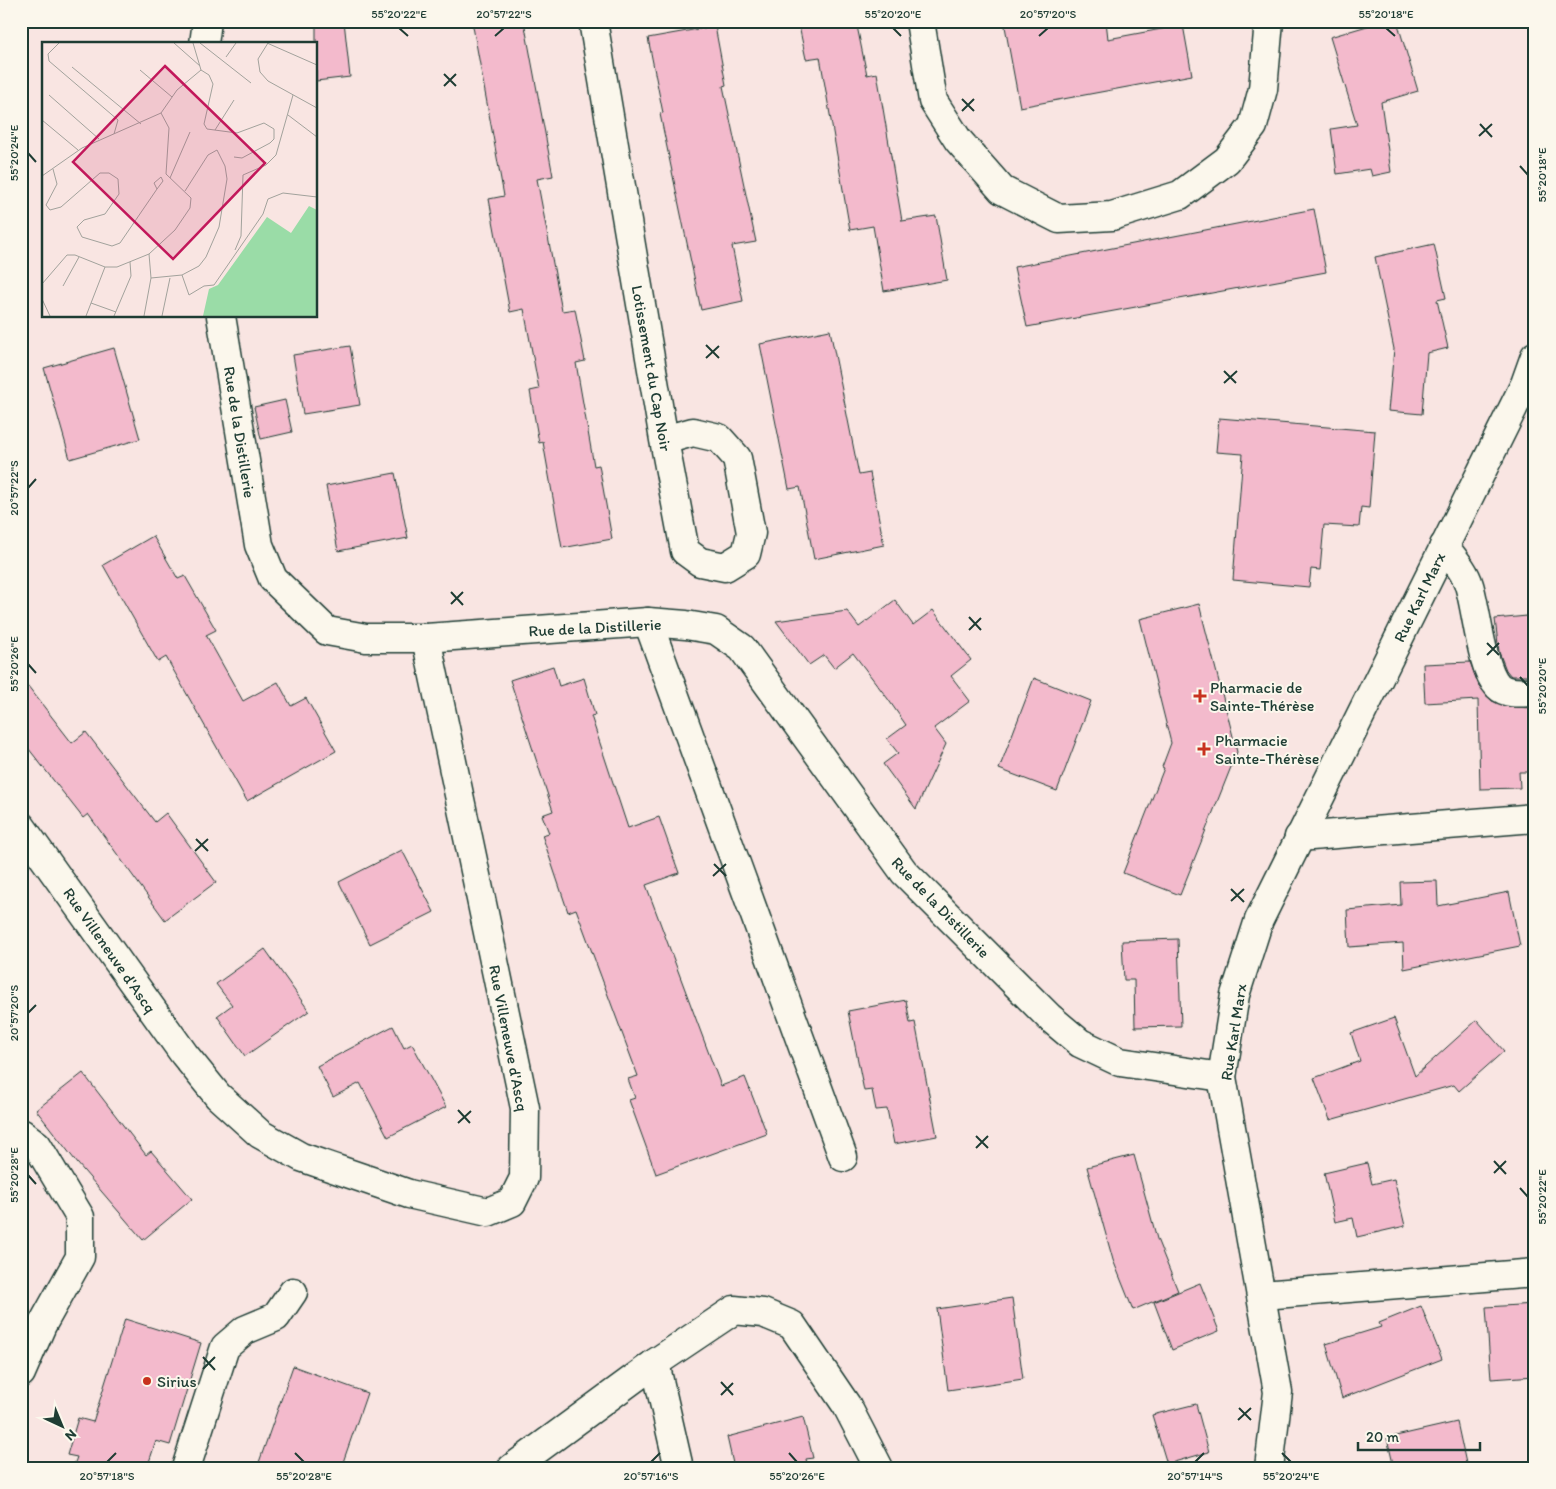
<svg xmlns="http://www.w3.org/2000/svg" width="1556" height="1489" font-family="Itim,sans-serif">
<style>
.building{fill:#f3bacc;stroke:#1f3d34}
.lines{fill:none;stroke-linecap:round;stroke-linejoin:round}
.minor-casing{stroke:#1f3d34;stroke-width:31}
.secondary-casing{stroke:#1f3d34;stroke-width:31}
.minor{stroke:#fbf7ec;stroke-width:28}
.secondary{stroke:#fbf7ec;stroke-width:28}
.ticks{fill:none;stroke:#1f3d34;stroke-width:2}
.poi-dot{fill:#c8321e;stroke:#fbf7ec;stroke-width:2}
.labels{text-anchor:middle;stroke-width:4;stroke-linejoin:round;paint-order:stroke}
.street-label{font-size:16px;fill:#1f3d34;stroke:#fbf7ec}
.poi-label{font-size:16px;fill:#1f3d34;stroke:#fbf7ec;text-anchor:start}
.inset-road{fill:none;stroke:#a2a29c;stroke-width:1}
.view{fill:#c2185b;fill-opacity:0.15;stroke:#c2185b;stroke-width:2.5}
.inset-edge{fill:none;stroke:#1f3d34;stroke-width:2.5}
.neatline{fill:none;stroke:#1f3d34;stroke-width:2}
.ticks-label{font-size:12px;text-anchor:middle;fill:#1f3d34}
</style>
<rect width="100%" height="100%" fill="#f9e5e2"/>
<filter id="ink" filterUnits="userSpaceOnUse"><feTurbulence type="fractalNoise" baseFrequency=".02" numOctaves="2"/><feDisplacementMap in="SourceGraphic" scale="10" xChannelSelector="R" yChannelSelector="G"/><feConvolveMatrix kernelMatrix="1 2 1 2 8 2 1 2 1" color-interpolation-filters="sRGB"/></filter>
<g filter="url(#ink)">
<g class="building">
<polygon points="316,21 344,21 350,77 316,81"/>
<polygon points="472,21 524,21 553,176 537,179 562,311 575,309 585,361 576,363 594,466 599,465 612,539 562,548 543,442 539,443 530,391 539,389 524,309 510,312 489,199 504,196"/>
<polygon points="798,21 856,21 867,75 877,73 902,221 936,216 947,280 884,291 873,226 850,230 820,57 806,59"/>
<polygon points="1004,21 1106,21 1108,39 1183,25 1192,75 1020,107"/>
<polygon points="1384,21 1397,21 1418,91 1381,102 1391,172 1372,176 1370,169 1337,174 1331,129 1357,125 1330,37"/>
<polygon points="715,26 726,85 723,86 756,242 732,246 743,301 701,310 660,114 663,113 648,38"/>
<polygon points="1314,209 1326,272 1027,327 1014,267"/>
<polygon points="1434,244 1446,298 1437,300 1448,348 1427,353 1422,414 1388,411 1394,349 1375,257"/>
<polygon points="830,330 859,475 870,473 884,545 814,559 800,487 789,489 760,344"/>
<polygon points="350,346 360,405 303,414 293,355"/>
<polygon points="114,348 140,439 70,459 44,368"/>
<polygon points="285,400 292,432 261,439 254,407"/>
<polygon points="1219,418 1375,431 1369,508 1361,507 1359,527 1324,525 1320,570 1311,569 1309,587 1233,580 1243,454 1216,452"/>
<polygon points="395,473 408,538 338,551 326,486"/>
<polygon points="153,536 178,579 185,576 216,630 206,635 243,701 278,682 291,706 306,698 336,751 247,801 166,657 158,662 103,565"/>
<polygon points="895,600 913,625 933,610 971,660 951,676 970,701 934,728 946,744 916,809 883,764 898,753 887,739 906,725 888,699 853,653 834,668 824,655 809,665 776,621 847,611 859,627"/>
<polygon points="1199,604 1237,752 1180,895 1123,873 1164,768 1162,767 1171,743 1140,619"/>
<polygon points="1527,616 1529,628 1535,627 1535,676 1511,676 1506,670 1499,652 1495,619"/>
<polygon points="1470,662 1479,686 1492,701 1509,707 1535,708 1535,772 1519,772 1520,788 1480,789 1478,700 1425,703 1423,664"/>
<polygon points="553,666 559,686 584,678 595,715 591,716 628,828 659,817 679,873 646,885 721,1086 745,1077 767,1134 656,1174 629,1100 635,1098 628,1079 638,1076 576,909 568,912 542,835 549,833 542,815 553,811 510,680"/>
<polygon points="21,677 72,743 86,732 155,822 166,813 216,882 165,920 88,814 83,818 21,739"/>
<polygon points="1034,678 1091,701 1057,791 999,769"/>
<polygon points="402,850 434,912 370,944 339,882"/>
<polygon points="1437,881 1438,906 1509,892 1520,946 1404,969 1403,943 1349,947 1347,910 1401,905 1400,882"/>
<polygon points="1178,939 1181,1026 1135,1027 1134,980 1124,980 1122,941"/>
<polygon points="265,949 309,1011 245,1056 217,1016 232,1005 216,984"/>
<polygon points="906,1000 910,1023 915,1022 937,1136 894,1144 887,1109 876,1110 872,1090 864,1091 848,1011"/>
<polygon points="1394,1018 1415,1076 1477,1020 1504,1051 1459,1091 1454,1085 1330,1120 1314,1078 1360,1061 1351,1033"/>
<polygon points="393,1026 404,1048 412,1044 446,1107 388,1137 360,1083 333,1097 317,1066"/>
<polygon points="83,1073 146,1155 151,1151 192,1199 143,1240 78,1164 36,1110"/>
<polygon points="1134,1155 1157,1239 1178,1291 1133,1310 1113,1260 1087,1167"/>
<polygon points="1367,1163 1372,1184 1394,1179 1405,1226 1357,1237 1353,1218 1335,1222 1324,1173"/>
<polygon points="1200,1283 1219,1331 1172,1350 1154,1302"/>
<polygon points="1012,1298 1023,1379 948,1390 937,1309"/>
<polygon points="1535,1304 1535,1376 1491,1379 1486,1307"/>
<polygon points="1421,1306 1442,1359 1342,1398 1326,1344 1381,1327 1379,1323"/>
<polygon points="125,1319 201,1343 170,1445 156,1441 147,1468 73,1468 77,1457 67,1455 78,1418 93,1422"/>
<polygon points="293,1366 367,1393 341,1468 257,1468"/>
<polygon points="1196,1404 1209,1452 1167,1464 1152,1415"/>
<polygon points="803,1417 813,1458 806,1459 808,1468 734,1468 727,1437"/>
<polygon points="1457,1422 1467,1468 1394,1468 1387,1438"/>
</g>
<g class="lines">
<g class="minor-casing">
<g id="minor">
<polyline points="593,21 664,440 685,551 700,562 725,567 746,554 751,533 737,458 719,438 693,432 664,440"/>
<polyline points="920,21 933,101 958,140 1002,190 1059,219 1112,216 1180,195 1227,160 1253,126 1263,89 1269,21"/>
<polyline points="204,44 207,21"/>
<polyline points="221,316 259,545 273,579 327,631 366,638 426,638 648,622 686,625 716,630 742,648 904,872 1049,1017 1080,1043 1120,1062 1222,1077"/>
<path d="M1444 546C1453 558 1465 571 1469 585 1477 611 1481 668 1498 686 1507 695 1523 692 1535 692"/>
<polyline points="648,622 843,1157"/>
<polyline points="21,826 184,1054 218,1096 260,1134 301,1157 409,1194 488,1212 512,1202 524,1178 525,1108 426,638"/>
<polyline points="1299,837 1535,818"/>
<polyline points="21,1133 37,1145 80,1217 80,1257 42,1325 21,1373"/>
<polyline points="1262,1295 1535,1273"/>
<polyline points="655,1363 679,1468"/>
<polyline points="186,1468 225,1347 245,1330 276,1317 293,1292"/>
<polyline points="512,1468 655,1363 734,1310 763,1313 792,1325 847,1406 879,1468"/>
</g>
</g>
<g class="secondary-casing">
<polyline id="secondary" points="1269,1468 1278,1392 1222,1077 1235,995 1259,920 1525,384 1535,356"/>
</g>
<use href="#minor" class="minor"/>
<use href="#secondary" class="secondary"/>
</g>
</g>
<path class="ticks" d="M399 28 408 36M893 28 901 36M1386 28 1395 36M495 36 504 28M1039 36 1048 28M444 74 456 86M444 86 456 74M962 99 974 111M962 111 974 99M1480 124 1492 137M1479 136 1492 124M28 153 36 162M1520 166 1528 175M706 345 719 358M706 358 719 346M1224 371 1236 383M1224 383 1237 371M28 488 36 479M451 592 463 605M451 604 463 592M969 617 981 630M969 630 981 618M1487 643 1499 655M1487 655 1499 643M28 664 36 673M1520 677 1528 686M196 839 208 851M195 851 208 839M714 864 726 876M713 876 726 864M1231 889 1244 902M1231 901 1244 889M28 1013 36 1005M458 1110 470 1123M458 1123 471 1111M976 1136 988 1148M976 1148 988 1136M1494 1161 1506 1174M1494 1173 1506 1161M28 1175 36 1184M1520 1188 1528 1197M203 1357 215 1370M203 1369 215 1357M721 1382 733 1395M721 1395 733 1383M1239 1408 1251 1420M1238 1420 1251 1408M295 1453 304 1462M789 1453 797 1462M1282 1453 1291 1462M107 1462 116 1453M651 1462 660 1453M1195 1462 1204 1453"/>
<g class="poi-dot">
<path d="M1197.5 688.5h5v5h5v5h-5v5h-5v-5h-5v-5h5z"/>
<path d="M1201.5 741.5h5v5h5v5h-5v5h-5v-5h-5v-5h5z"/>
<circle cx="147" cy="1381" r="5"/>
</g>
<g class="labels">
<g class="street-label">
<text transform="translate(652 368) rotate(80)" y="6">Lotissement du Cap Noir</text>
<text transform="translate(240 432) rotate(81)" y="6">Rue de la Distillerie</text>
<text transform="translate(1419 597) rotate(-64)" y="6">Rue Karl Marx</text>
<text transform="translate(595 627) rotate(-3)" y="6">Rue de la Distillerie</text>
<text transform="translate(941 907) rotate(46)" y="6">Rue de la Distillerie</text>
<text transform="translate(110 950) rotate(55)" y="6">Rue Villeneuve d'Ascq</text>
<text transform="translate(1233 1032) rotate(-81)" y="6">Rue Karl Marx</text>
<text transform="translate(509 1038) rotate(79)" y="6">Rue Villeneuve d'Ascq</text>
</g>
<g class="poi-label">
<text x="1210" y="693">Pharmacie de<tspan x="1210" dy="18">Sainte-Thérèse</tspan></text>
<text x="1215" y="746">Pharmacie<tspan x="1215" dy="18">Sainte-Thérèse</tspan></text>
<text x="157" y="1387">Sirius</text>
</g>
</g>
<g transform="translate(42 42)">
<rect width="275" height="275" fill="#f9e5e2"/>
<path d="M267 164 275 168V274H161L167 247 176 243 225 175 249 191Z" fill="#9adca7"/>
<path class="inset-road" d="M17 1 6 12 7 19 76 78 72 92M132 1 158 24M158 1 209 41M225 1 275 23M226 1 216 17 218 30 226 39 275 66M184 15 194 1M30 25 99 82M98 28 130 55M159 28 167 33 171 42 162 82 165 87 195 91 222 81 232 87V97L228 101 200 116 192 115M7 53 57 97M246 73 275 95M0 78 36 108M173 88 192 58M11 127 15 142 4 163 8 168 19 165 58 131H67L76 137 77 152 63 172 42 178 35 185 40 195 70 204 78 201 115 147 121 139 119 135 112 141 115 147M0 134 40 106 119 71 135 48 159 28 151 1M128 136 148 90M193 208 199 194 201 133 224 123 234 113 251 53M140 233 147 253 162 244 172 243 221 172 226 157 241 151 275 155M109 236 140 233 157 224 164 215 177 185 185 137 183 124 175 108 166 113 143 149M0 242 25 213H33L63 225H75L107 212 133 188 148 166 149 156 124 132 127 86 119 71M21 244 37 215M0 257 8 274M49 261 74 270M44 274 63 225M72 274 89 234 88 220M102 274 109 236 107 212M120 274 128 236"/>
<path class="view" d="M123 24 223 121 131 217 31 120Z"/>
<rect width="275" height="275" class="inset-edge"/>
</g>
<rect width="1556" height="1489" fill="none" stroke="#fbf7ec" stroke-width="55"/>
<g transform="translate(62 1426) rotate(136)" stroke="#fbf7ec" stroke-width="4" paint-order="stroke">
<path d="M0-4L9 19L0 12L-9 19Z" fill="#1f3d34"/>
<text y="-8" font-size="14" font-weight="bold" text-anchor="middle" fill="#1f3d34">N</text>
</g>
<path d="M1358 1442v8h122v-8" fill="none" stroke="#1f3d34" stroke-width="2.5"/>
<text x="1366" y="1442" font-size="15" fill="#1f3d34" stroke="#fbf7ec" stroke-width="4" paint-order="stroke">20 m</text>
<rect x="28" y="28" width="1500" height="1434" class="neatline"/>
<g class="ticks-label">
<text x="399" y="18">55°20'22"E</text>
<text x="504" y="18">20°57'22"S</text>
<text x="893" y="18">55°20'20"E</text>
<text x="1048" y="18">20°57'20"S</text>
<text x="1386" y="18">55°20'18"E</text>
<text transform="translate(14 153) rotate(-90)" y="4">55°20'24"E</text>
<text transform="translate(1542 175) rotate(-90)" y="4">55°20'18"E</text>
<text transform="translate(14 488) rotate(-90)" y="4">20°57'22"S</text>
<text transform="translate(14 664) rotate(-90)" y="4">55°20'26"E</text>
<text transform="translate(1542 686) rotate(-90)" y="4">55°20'20"E</text>
<text transform="translate(14 1013) rotate(-90)" y="4">20°57'20"S</text>
<text transform="translate(14 1175) rotate(-90)" y="4">55°20'28"E</text>
<text transform="translate(1542 1197) rotate(-90)" y="4">55°20'22"E</text>
<text x="107" y="1480">20°57'18"S</text>
<text x="304" y="1480">55°20'28"E</text>
<text x="651" y="1480">20°57'16"S</text>
<text x="797" y="1480">55°20'26"E</text>
<text x="1195" y="1480">20°57'14"S</text>
<text x="1291" y="1480">55°20'24"E</text>
</g>
</svg>
